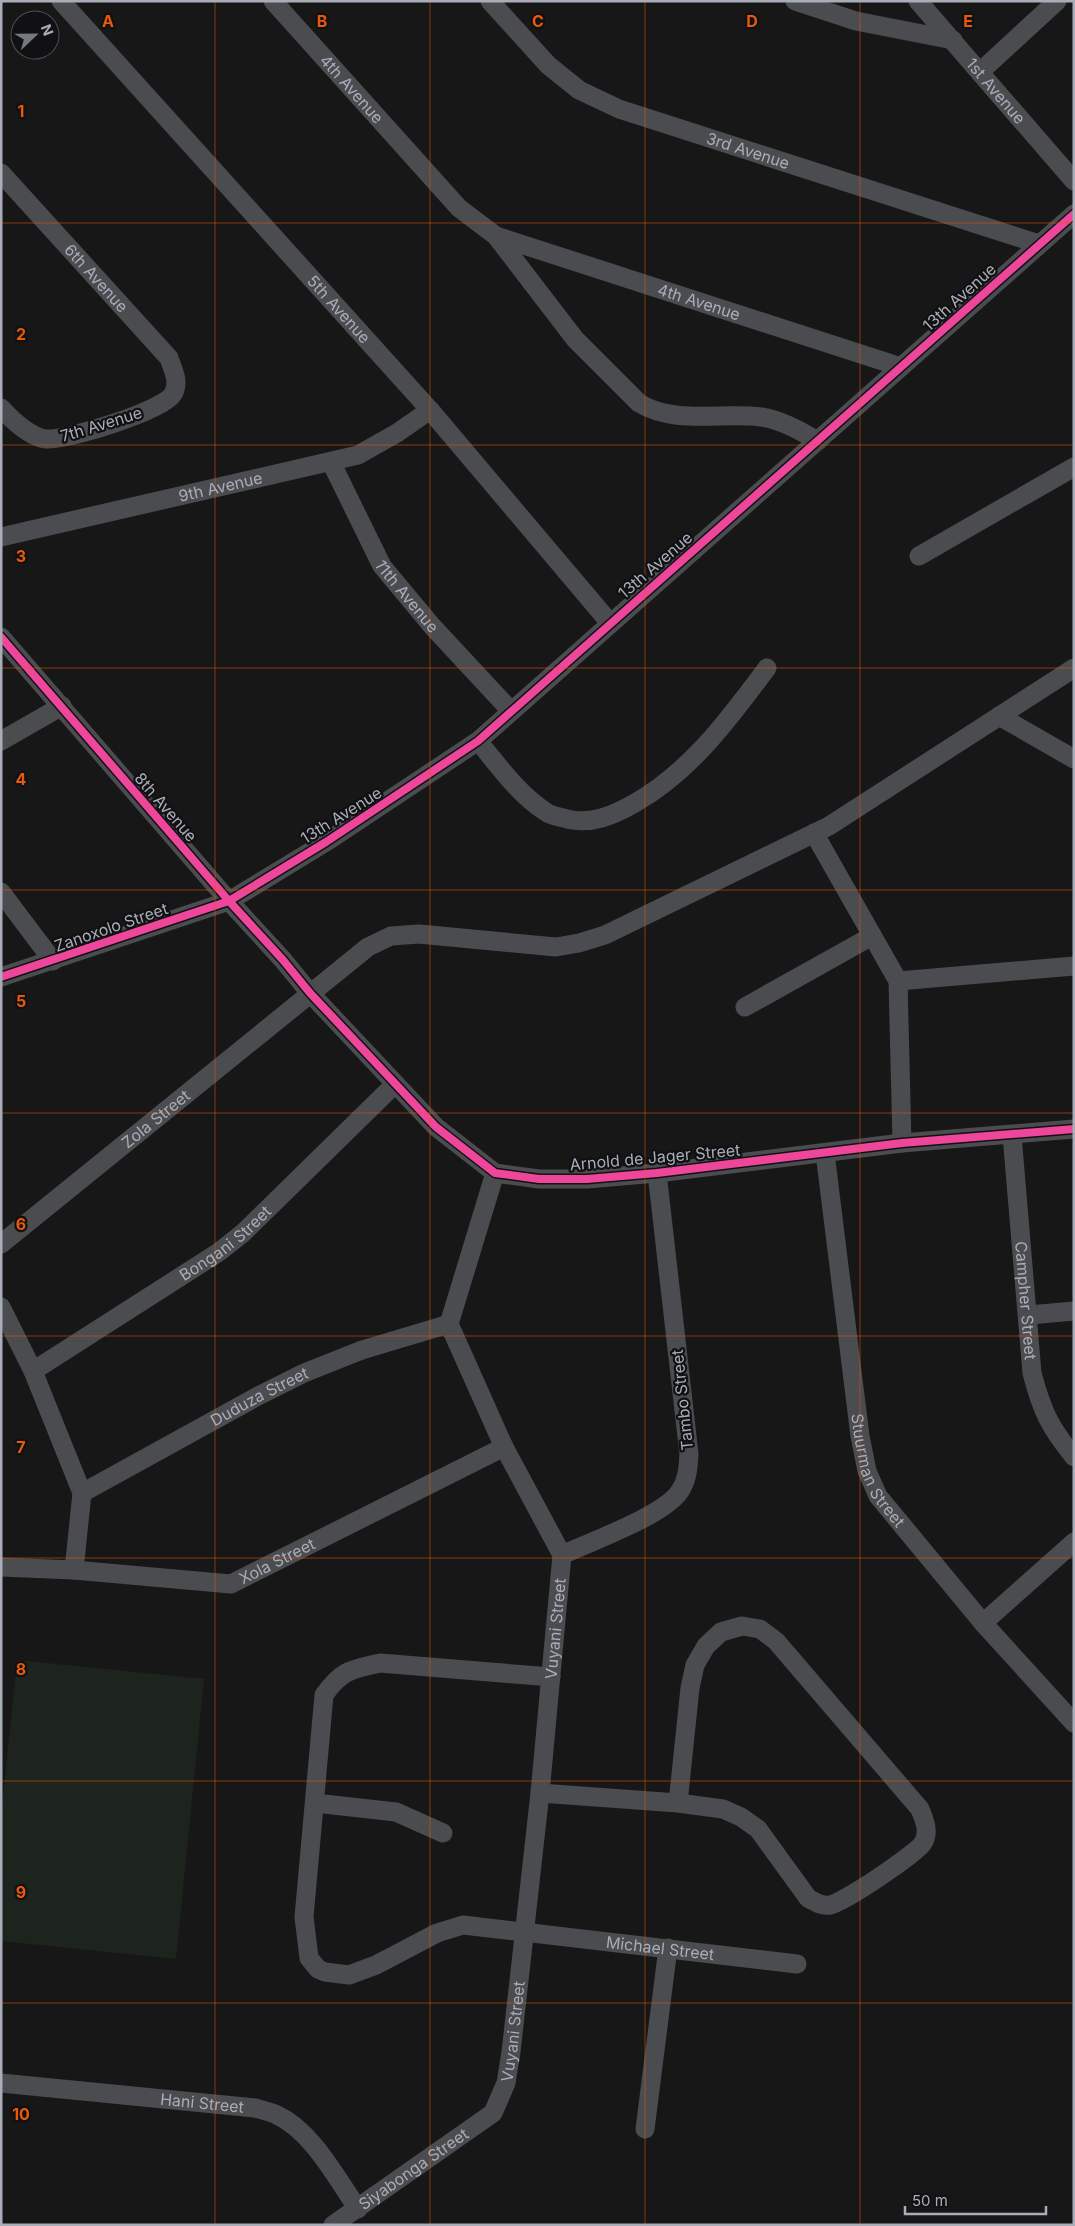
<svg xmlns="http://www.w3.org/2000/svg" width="1075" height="2226" font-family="Inter,sans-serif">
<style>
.green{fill:#1d241e}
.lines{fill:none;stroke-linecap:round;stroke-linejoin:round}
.street{stroke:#4b4c50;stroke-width:19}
.cycleway-casing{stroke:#111113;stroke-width:11}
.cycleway{stroke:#ed469a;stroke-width:8}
.grid{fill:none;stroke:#e8590c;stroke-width:1;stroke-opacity:0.55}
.labels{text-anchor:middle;stroke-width:4.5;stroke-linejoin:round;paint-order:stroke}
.street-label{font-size:16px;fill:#a8adb8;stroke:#111113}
.grid-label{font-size:16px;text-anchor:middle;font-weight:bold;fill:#e8590c;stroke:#111113;stroke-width:4.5;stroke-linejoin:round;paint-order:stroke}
</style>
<rect width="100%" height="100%" fill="#171717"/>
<polygon class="green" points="17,1660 204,1679 176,1959 1,1941 1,1815"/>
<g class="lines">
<g class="street">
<path id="s1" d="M61 1 430 410 610 623"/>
<path id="s2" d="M273 1 459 208 496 236 901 367"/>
<path id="s3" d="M490 1 548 65 579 90 619 109 1039 244"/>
<polyline points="795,1 856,21 953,40"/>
<path id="s4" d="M918 1 1074 181"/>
<polyline points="981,71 1057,1"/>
<path id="s5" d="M1 173 169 358C173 370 180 382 173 394 163 411 65 441 45 439 28 436 12 420 1 408"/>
<path d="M496 236 575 339 639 403C675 425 721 412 761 417 782 420 800 431 818 441"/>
<path id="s6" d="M331 462 382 566 432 626 511 711"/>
<path id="s7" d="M1 537 358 455 397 433 430 410"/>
<polyline points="919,556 1074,467"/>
<polyline points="1,637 229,901 283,960 310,993 436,1127 495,1173 539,1179 587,1179 657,1173 902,1143 1074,1129"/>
<polyline points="999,716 1074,759"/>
<polyline points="1,741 62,706"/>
<path d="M478 741C499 766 518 794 546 812 551 816 561 817 567 819 592 825 614 815 635 803 691 771 729 719 767 668"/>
<polyline points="814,833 898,981 902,1143"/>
<polyline points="1,892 53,961"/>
<polyline points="1,977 229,901 326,842 478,741 1074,214"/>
<polyline points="898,981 1074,966"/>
<polyline points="745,1007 872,936"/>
<path id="s8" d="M1012 1135 1032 1373C1042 1411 1049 1426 1074 1457"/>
<path id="s9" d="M825 1153 860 1436 867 1471 878 1496 983 1623 1074 1723"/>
<path id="s10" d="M1 1244 368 947 391 936 419 934 556 947 579 943 605 935 829 826 1074 668"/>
<polyline points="1,1307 33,1371 82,1493 74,1570"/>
<polyline points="1029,1315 1074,1311"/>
<path id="s11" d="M33 1371 219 1252 243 1233 394 1085"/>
<path id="s12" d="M82 1493 258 1396 304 1373 362 1350 449 1324"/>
<path d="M562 1555C590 1542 665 1515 680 1491 688 1479 688 1467 689 1454L657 1173"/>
<path id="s13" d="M1 1567 74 1570 231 1584 504 1447"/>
<polyline points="983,1623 1074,1542"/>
<path id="s14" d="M551 1677 380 1663C350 1670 342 1670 324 1695L304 1917 309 1958 318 1969 325 1972 349 1975 376 1965 437 1933 463 1925 797 1964"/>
<path d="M540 1793 678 1803 723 1809 741 1817 758 1829 808 1898C815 1902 821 1906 830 1905 843 1903 916 1854 923 1843 930 1832 924 1819 920 1809L776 1641 760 1629 742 1626 721 1632 706 1646 695 1665 690 1688 678 1803"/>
<polyline points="315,1803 396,1812 443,1833"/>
<path id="s15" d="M1 2083 255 2108C262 2110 271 2112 277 2115 312 2131 337 2179 358 2209"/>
<polyline points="645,2129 668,1948"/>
<path id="s16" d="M333 2225 493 2113 506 2083 511 2052 540 1793 562 1555 504 1447 449 1324 495 1173"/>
</g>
<g class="cycleway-casing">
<g id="cycleway">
<polyline points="1,637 229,901 283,960 310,993 436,1127 495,1173 539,1179 587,1179 657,1173 902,1143 1074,1129"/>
<polyline points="1,977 229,901 326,842 478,741 1074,214"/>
</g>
</g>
<use href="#cycleway" class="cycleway"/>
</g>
<path class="grid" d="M215 1V2225M430 1V2225M645 1V2225M860 1V2225M1 223H1074M1 445H1074M1 668H1074M1 890H1074M1 1113H1074M1 1336H1074M1 1558H1074M1 1781H1074M1 2003H1074"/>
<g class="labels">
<g class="street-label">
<text dy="6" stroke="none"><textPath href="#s2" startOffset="118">4th Avenue</textPath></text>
<text dy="6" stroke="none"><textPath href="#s4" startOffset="119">1st Avenue</textPath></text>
<text dy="6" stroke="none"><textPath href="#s3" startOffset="306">3rd Avenue</textPath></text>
<text dy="6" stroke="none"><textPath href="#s5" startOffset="142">6th Avenue</textPath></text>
<text transform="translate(959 297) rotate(-42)" y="6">13th Avenue</text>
<text dy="6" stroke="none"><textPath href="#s2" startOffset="538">4th Avenue</textPath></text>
<text dy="6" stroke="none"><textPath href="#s1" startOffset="415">5th Avenue</textPath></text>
<text transform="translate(101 424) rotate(-17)" y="6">7th Avenue</text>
<text dy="6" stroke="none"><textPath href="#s7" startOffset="225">9th Avenue</textPath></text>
<text transform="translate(655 565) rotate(-41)" y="6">13th Avenue</text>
<text dy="6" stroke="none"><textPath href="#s6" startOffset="155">11th Avenue</textPath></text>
<text transform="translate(166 807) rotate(49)" y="6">8th Avenue</text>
<text transform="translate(341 815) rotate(-32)" y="6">13th Avenue</text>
<text transform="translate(111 927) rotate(-19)" y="6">Zanoxolo Street</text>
<text dy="6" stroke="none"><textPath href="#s10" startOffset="199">Zola Street</textPath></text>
<text transform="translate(655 1157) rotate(-5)" y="6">Arnold de Jager Street</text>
<text dy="6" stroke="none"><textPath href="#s11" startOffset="231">Bongani Street</textPath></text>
<text dy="6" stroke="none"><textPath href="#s8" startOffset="166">Campher Street</textPath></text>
<text dy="6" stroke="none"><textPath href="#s12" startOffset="202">Duduza Street</textPath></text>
<text transform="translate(682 1400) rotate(-96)" y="6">Tambo Street</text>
<text dy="6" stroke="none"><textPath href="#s9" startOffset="324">Stuurman Street</textPath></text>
<text dy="6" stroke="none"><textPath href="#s13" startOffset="282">Xola Street</textPath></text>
<text dy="6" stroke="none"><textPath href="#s16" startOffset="685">Vuyani Street</textPath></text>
<text dy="6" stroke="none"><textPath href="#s14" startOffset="872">Michael Street</textPath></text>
<text dy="6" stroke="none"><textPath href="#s16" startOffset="280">Vuyani Street</textPath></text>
<text dy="6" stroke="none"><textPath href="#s15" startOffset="202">Hani Street</textPath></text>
<text dy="6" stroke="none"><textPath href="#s16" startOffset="98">Siyabonga Street</textPath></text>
</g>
</g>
<g class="grid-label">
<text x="108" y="27">A</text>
<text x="322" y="27">B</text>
<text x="538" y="27">C</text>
<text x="752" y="27">D</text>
<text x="968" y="27">E</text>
<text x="21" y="117">1</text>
<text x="21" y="340">2</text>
<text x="21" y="562">3</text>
<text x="21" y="785">4</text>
<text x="21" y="1007">5</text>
<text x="21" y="1230">6</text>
<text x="21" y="1453">7</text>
<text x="21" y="1675">8</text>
<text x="21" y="1898">9</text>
<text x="21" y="2120">10</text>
</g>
<rect width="1075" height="2226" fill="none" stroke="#a8adb8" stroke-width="5"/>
<g transform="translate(35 35) rotate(68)"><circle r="24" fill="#111113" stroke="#4d4f55"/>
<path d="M0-4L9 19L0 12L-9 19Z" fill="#757880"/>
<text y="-8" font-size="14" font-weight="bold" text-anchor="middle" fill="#a8adb8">N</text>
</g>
<path d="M905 2206v8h141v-8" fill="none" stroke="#a8adb8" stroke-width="2.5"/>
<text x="912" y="2206" font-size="15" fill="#a8adb8" stroke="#111113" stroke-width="4" paint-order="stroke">50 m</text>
</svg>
